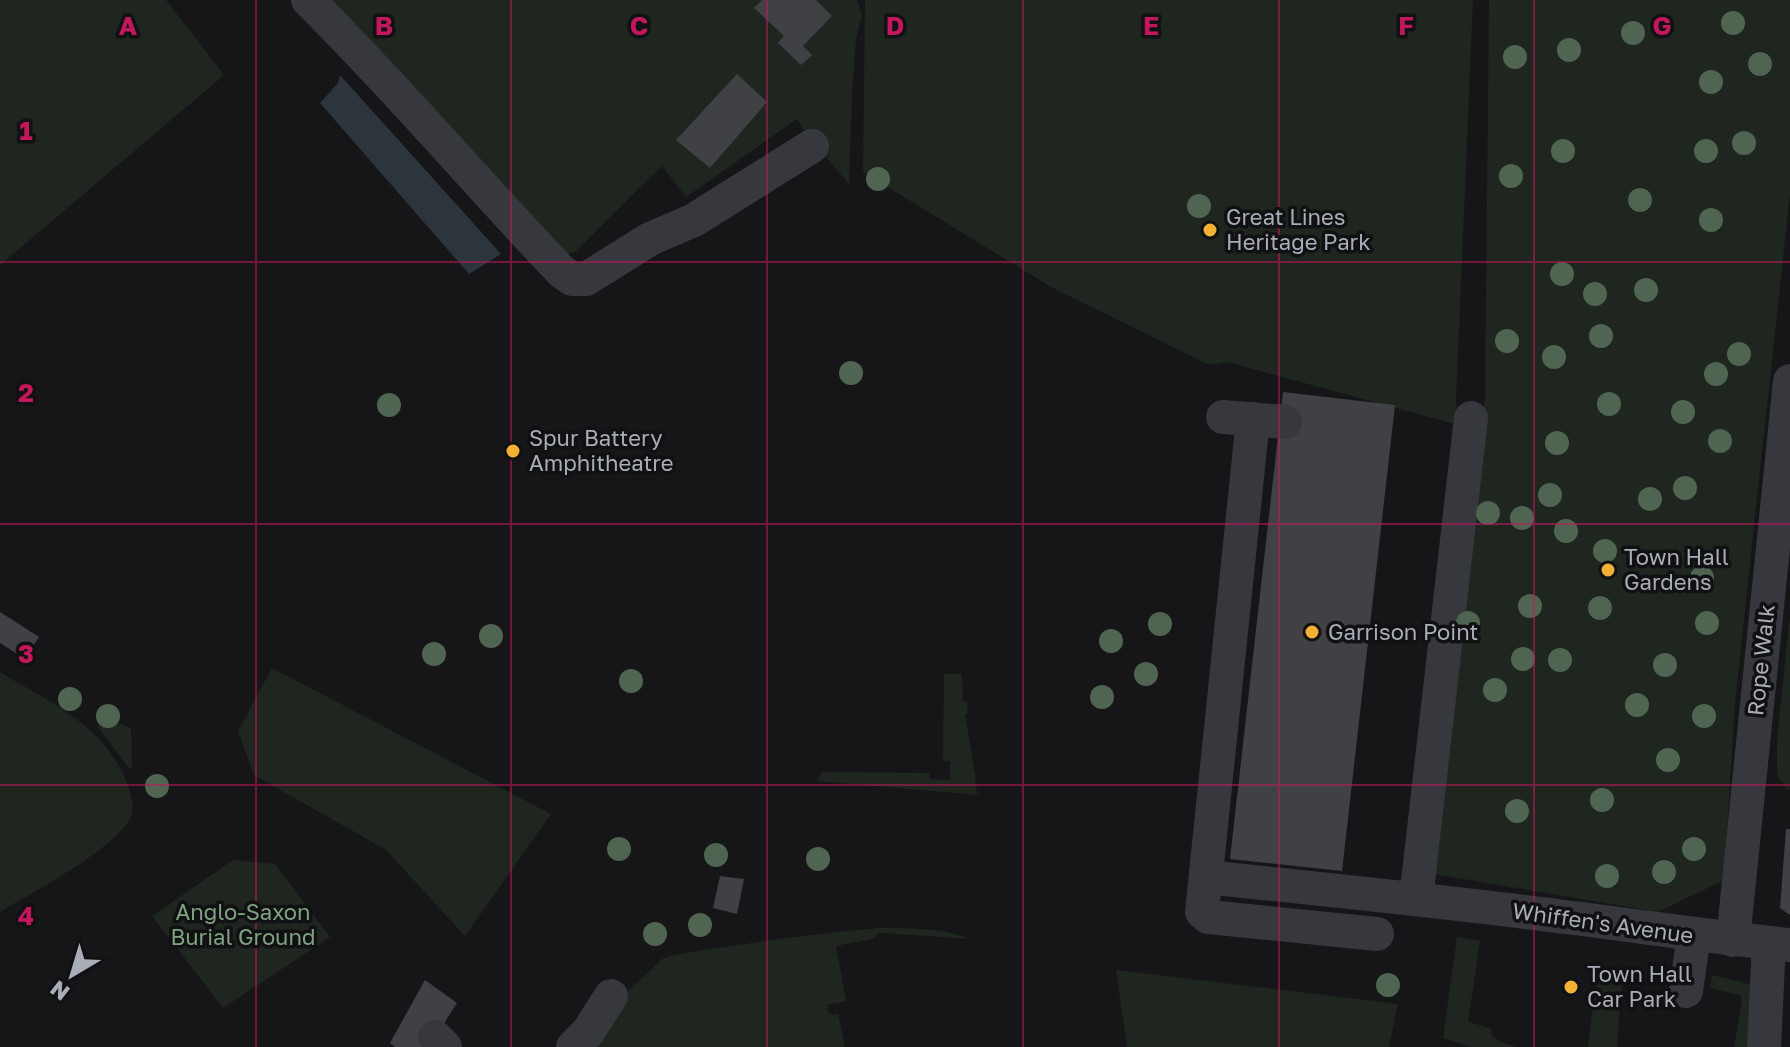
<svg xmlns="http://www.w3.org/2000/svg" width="1790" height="1047" font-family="'Golos Text',sans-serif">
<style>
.green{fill:#1e261f}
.water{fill:#2c353c}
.building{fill:#404145}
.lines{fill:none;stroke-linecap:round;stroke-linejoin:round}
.minor{stroke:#37383d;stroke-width:34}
.tree{fill:#506452}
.grid{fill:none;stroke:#c2185b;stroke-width:2;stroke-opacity:0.55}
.poi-dot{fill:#f2b134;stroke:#111113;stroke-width:3}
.labels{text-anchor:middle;stroke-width:7;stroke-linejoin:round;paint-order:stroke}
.poi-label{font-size:22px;fill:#a8adb8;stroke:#111113;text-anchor:start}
.street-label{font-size:22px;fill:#a8adb8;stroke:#111113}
.park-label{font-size:22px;fill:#7fa381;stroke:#111113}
.grid-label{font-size:26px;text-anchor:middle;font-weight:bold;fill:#c2185b;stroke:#111113;stroke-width:7;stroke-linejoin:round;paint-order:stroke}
</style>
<rect width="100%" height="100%" fill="#161618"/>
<g class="green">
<polygon points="0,0 166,0 224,75 0,265"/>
<polygon points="319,0 857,0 862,14 856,39 852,94 849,184 811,139 797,119 686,197 662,166 575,252 567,254"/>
<polygon points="865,0 1473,0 1455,424 1227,362 1209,365 1051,287 863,172"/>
<polygon points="1489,0 1790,0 1790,194 1735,703 1724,880 1658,912 1434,874 1485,396"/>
<polygon points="1790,615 1790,779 1789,791 1777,775 1777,738"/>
<polygon points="272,668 551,814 465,936 386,850 254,775 238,731"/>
<path d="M0 672C52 704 108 726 129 789 132 798 135 809 130 819 111 851 34 892 0 912Z"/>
<polygon points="944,674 962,674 963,701 967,702 968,713 965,714 975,773 976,774 975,776 977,794 980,795 817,781 822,772 929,773 930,779 950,780 950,761 943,761"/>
<polygon points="101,724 121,724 131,728 132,769 129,768 97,726"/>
<polygon points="233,860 275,864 330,937 223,1008 152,916"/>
<path d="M880 928C910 928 943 928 971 939L880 933 872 939 836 946 846 1001 827 1005 828 1012 833 1015 838 1014 845 1047H587L624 995 662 959 669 956C739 944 809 934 880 928Z"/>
<polygon points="1457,937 1480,941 1468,1022 1491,1028 1492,1036 1500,1042 1516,1047 1471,1047 1443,1038"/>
<polygon points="1598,966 1623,972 1617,1047 1588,1047"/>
<polygon points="1116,970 1398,1004 1389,1047 1127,1047"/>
<polygon points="1712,975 1757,986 1750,1047 1734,1047 1742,1000 1740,995 1710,988"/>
</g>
<polygon class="water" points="340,75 501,254 469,274 320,103 338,83"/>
<g class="building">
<polygon points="762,0 816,0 832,16 803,46 812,55 801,65 778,43 784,36 754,8"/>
<polygon points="737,74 767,102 710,168 676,140"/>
<polygon points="1283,392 1395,405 1342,871 1230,859"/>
<polygon points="0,612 39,637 25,659 0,643"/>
<polygon points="1786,829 1790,829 1790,915 1780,908"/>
<polygon points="720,876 744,879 737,914 713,908"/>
<polygon points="425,980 457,1003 429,1047 395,1047 390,1043"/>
</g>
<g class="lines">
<g class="minor">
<path d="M308 0C396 87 476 182 562 272L572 279H586L650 239 694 220 812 146"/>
<polyline points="1223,417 1285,422"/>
<polyline points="1253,419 1202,912 1208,917 1377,934"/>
<path d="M1206 877C1328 890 1451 902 1573 918 1646 927 1718 938 1790 945"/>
<polyline points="1416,899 1471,418"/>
<polyline points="1733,940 1790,381"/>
<polyline points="1686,991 1694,935"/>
<polyline points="435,1037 445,1047"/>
<polyline points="573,1047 588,1032 611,996"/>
<polyline points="1764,1047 1769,943"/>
</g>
</g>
<g class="tree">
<circle cx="1733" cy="23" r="12"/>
<circle cx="1633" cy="33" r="12"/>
<circle cx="1569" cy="50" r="12"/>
<circle cx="1515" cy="57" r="12"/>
<circle cx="1760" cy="64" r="12"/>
<circle cx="1711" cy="82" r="12"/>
<circle cx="1744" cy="143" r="12"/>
<circle cx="1563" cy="151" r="12"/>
<circle cx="1706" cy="151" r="12"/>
<circle cx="1511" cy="176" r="12"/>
<circle cx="878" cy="179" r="12"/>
<circle cx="1640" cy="200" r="12"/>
<circle cx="1199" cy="206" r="12"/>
<circle cx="1711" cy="220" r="12"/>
<circle cx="1562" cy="274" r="12"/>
<circle cx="1646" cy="290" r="12"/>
<circle cx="1595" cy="294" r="12"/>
<circle cx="1601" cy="336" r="12"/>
<circle cx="1507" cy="341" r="12"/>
<circle cx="1739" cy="354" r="12"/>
<circle cx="1554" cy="357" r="12"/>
<circle cx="851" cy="373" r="12"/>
<circle cx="1716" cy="374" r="12"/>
<circle cx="1609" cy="404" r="12"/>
<circle cx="389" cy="405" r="12"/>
<circle cx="1683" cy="412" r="12"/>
<circle cx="1720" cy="441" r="12"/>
<circle cx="1557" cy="443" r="12"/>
<circle cx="1685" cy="488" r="12"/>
<circle cx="1550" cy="495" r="12"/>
<circle cx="1650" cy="499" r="12"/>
<circle cx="1488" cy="513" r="12"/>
<circle cx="1522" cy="518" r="12"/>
<circle cx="1566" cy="531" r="12"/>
<circle cx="1605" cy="551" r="12"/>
<circle cx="1702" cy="578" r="12"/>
<circle cx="1530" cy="606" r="12"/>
<circle cx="1600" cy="608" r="12"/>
<circle cx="1468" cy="623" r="12"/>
<circle cx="1707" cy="623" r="12"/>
<circle cx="1160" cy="624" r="12"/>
<circle cx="491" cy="636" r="12"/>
<circle cx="1111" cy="641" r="12"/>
<circle cx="434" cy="654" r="12"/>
<circle cx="1523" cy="659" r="12"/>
<circle cx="1560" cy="660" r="12"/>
<circle cx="1665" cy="665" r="12"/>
<circle cx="1146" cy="674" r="12"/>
<circle cx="631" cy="681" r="12"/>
<circle cx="1495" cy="690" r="12"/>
<circle cx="1102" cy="697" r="12"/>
<circle cx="70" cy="699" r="12"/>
<circle cx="1637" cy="705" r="12"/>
<circle cx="108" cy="716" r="12"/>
<circle cx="1704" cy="716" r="12"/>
<circle cx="1668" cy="760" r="12"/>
<circle cx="157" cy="786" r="12"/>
<circle cx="1602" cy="800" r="12"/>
<circle cx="1517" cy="811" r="12"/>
<circle cx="619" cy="849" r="12"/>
<circle cx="1694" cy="849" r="12"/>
<circle cx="716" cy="855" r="12"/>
<circle cx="818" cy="859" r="12"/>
<circle cx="1664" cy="872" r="12"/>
<circle cx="1607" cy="876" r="12"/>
<circle cx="700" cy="925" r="12"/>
<circle cx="655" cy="934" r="12"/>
<circle cx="1388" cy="985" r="12"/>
</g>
<path class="grid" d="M256 0V1047M511 0V1047M767 0V1047M1023 0V1047M1279 0V1047M1534 0V1047M0 262H1790M0 524H1790M0 785H1790"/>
<g class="poi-dot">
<circle cx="1210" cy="230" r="8"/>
<circle cx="513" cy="451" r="8"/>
<circle cx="1608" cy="570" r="8"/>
<circle cx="1312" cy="632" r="8"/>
<circle cx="1571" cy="987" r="8"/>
</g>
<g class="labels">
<g class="poi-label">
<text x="1226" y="225">Great Lines<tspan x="1226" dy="25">Heritage Park</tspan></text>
<text x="529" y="446">Spur Battery<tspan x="529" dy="25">Amphitheatre</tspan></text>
<text x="1624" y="565">Town Hall<tspan x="1624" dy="25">Gardens</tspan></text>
<text x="1328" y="640">Garrison Point</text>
<text x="1587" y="982">Town Hall<tspan x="1587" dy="25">Car Park</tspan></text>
</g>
<g class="street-label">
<text transform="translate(1761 660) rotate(-84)" y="8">Rope Walk</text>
<text transform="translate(1603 923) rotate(8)" y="8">Whiffen's Avenue</text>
</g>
<g class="park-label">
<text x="243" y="920">Anglo-Saxon<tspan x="243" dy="25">Burial Ground</tspan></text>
</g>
</g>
<g class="grid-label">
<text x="128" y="35">A</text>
<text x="384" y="35">B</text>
<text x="639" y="35">C</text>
<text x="895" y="35">D</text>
<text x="1151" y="35">E</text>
<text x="1406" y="35">F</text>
<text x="1662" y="35">G</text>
<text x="26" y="140">1</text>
<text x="26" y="402">2</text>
<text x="26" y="663">3</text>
<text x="26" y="925">4</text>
</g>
<g transform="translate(72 975) rotate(218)" stroke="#111113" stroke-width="6" paint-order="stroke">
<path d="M0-6L14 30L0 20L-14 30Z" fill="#a8adb8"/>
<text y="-12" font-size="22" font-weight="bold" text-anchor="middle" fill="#a8adb8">N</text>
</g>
</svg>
